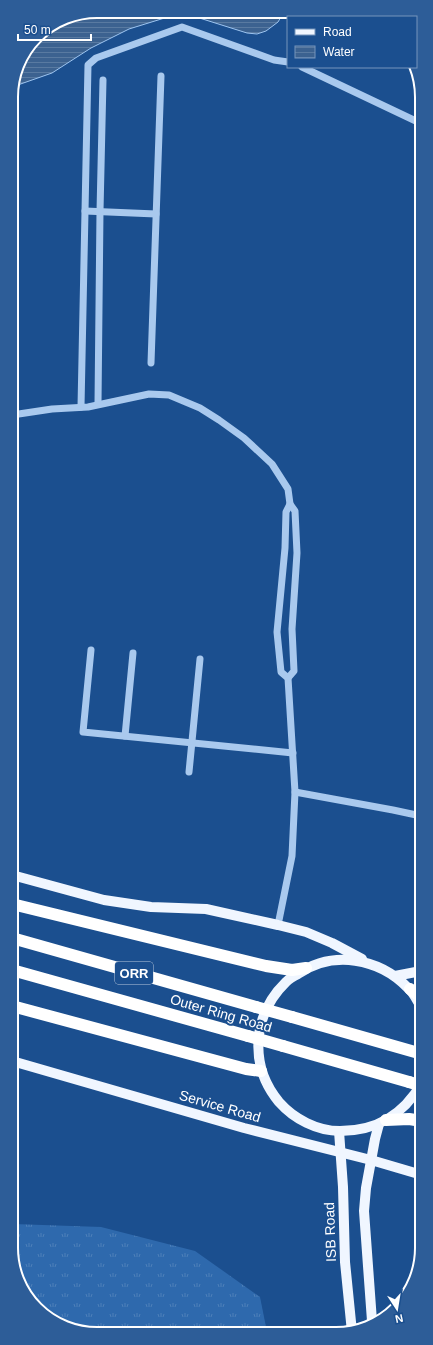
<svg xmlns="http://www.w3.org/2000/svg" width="433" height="1345" font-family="Arial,sans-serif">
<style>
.grass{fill:url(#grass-tufts)}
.water{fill:url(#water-rules);stroke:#9cc4f0}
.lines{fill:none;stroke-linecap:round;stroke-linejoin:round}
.minor{stroke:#a9c9ee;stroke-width:7}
.major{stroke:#f0f6ff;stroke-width:10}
.highway{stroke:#fff;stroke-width:12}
.highway-bridge{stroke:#fff;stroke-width:12}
.labels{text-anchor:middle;stroke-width:4;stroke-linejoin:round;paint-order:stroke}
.shield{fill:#1b4f8f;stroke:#bbcadd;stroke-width:1}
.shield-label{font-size:13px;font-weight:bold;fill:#fff}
.street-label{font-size:14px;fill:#fff;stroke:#1b4f8f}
.rim{fill:none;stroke:#fff;stroke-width:2}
</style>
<defs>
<pattern id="grass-tufts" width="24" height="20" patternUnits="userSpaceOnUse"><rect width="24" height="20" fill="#2e69ad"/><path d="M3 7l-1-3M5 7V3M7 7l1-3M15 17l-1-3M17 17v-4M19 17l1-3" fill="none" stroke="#4d80b9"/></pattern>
<pattern id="water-rules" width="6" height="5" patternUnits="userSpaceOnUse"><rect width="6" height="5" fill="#3c6290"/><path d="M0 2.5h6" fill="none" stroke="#597aa1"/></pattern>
</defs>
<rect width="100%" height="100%" fill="#1b4f8f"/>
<polygon class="grass" points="13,1224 101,1227 195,1251 260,1297 267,1332 80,1332 36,1309 13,1264"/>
<polygon class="water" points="97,11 284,12 278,22 266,31 257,34 247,33 193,16 171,16 129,29 91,48 52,73 12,87 20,59 40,33 65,17"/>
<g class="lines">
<g class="minor">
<polyline points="302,67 420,123"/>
<polyline points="85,211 156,214"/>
<polyline points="151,363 161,76"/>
<polyline points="98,404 100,211 103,80"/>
<polyline points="81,407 88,65 96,58 182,27 274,60 288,62"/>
<polyline points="12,415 52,409 88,407 149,394 169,395 200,408 219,420 244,438 272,464 288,489 290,504 286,512 285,548 277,632 281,672 288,678 295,792 292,856 278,925"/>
<polyline points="91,650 83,732 293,753"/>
<polyline points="288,678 294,671 292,629 297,553 295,511 290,504"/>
<polyline points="125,736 133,653"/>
<polyline points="189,772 200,659"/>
<polyline points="295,792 393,810 421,816"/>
</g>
<g class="major">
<polyline points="12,875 104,900 151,907 206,909 278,925 306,932 332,943 362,959"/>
<polyline points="395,976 421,971"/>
<path d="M422 1008C417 1001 414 993 408 988 379 958 333 950 298 974 294 976 289 979 286 982 252 1015 249 1066 279 1102 294 1119 317 1131 340 1131 377 1131 403 1115 422 1083"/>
<polyline points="12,1061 244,1128 371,1160 422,1175"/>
<polyline points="339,1131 343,1187 345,1262 352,1332"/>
<polyline points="372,1321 364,1211 366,1188 375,1139 379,1124"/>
</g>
<g class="highway">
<polyline points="12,904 266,966 292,970 306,968"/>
<polyline points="12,938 256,1007"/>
<polyline points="12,970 248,1036"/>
<polyline points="410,989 422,998"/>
<polyline points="12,1006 246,1069 261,1071"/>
<polyline points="292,1017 422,1054"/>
<polyline points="283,1046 409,1082"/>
<polyline points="386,1120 409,1119 422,1121"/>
</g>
<g class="highway-bridge">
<polyline points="256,1007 292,1017"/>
<polyline points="248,1036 283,1046"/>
<polyline points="409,1082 422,1086"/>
</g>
</g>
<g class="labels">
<rect class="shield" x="115" y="962" width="38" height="22" rx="3"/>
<g class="shield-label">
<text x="134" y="978">ORR</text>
</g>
<g class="street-label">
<text transform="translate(221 1013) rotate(16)" y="5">Outer Ring Road</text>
<text transform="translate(220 1106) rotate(16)" y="5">Service Road</text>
<text transform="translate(330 1232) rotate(-92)" y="5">ISB Road</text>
</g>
</g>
<path d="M0 0H433V1345H0ZM97 18H336A79 79 0 0 1 415 97V1248A79 79 0 0 1 336 1327H97A79 79 0 0 1 18 1248V97A79 79 0 0 1 97 18Z" fill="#2d5d98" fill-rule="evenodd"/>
<path class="rim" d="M97 18H336A79 79 0 0 1 415 97V1248A79 79 0 0 1 336 1327H97A79 79 0 0 1 18 1248V97A79 79 0 0 1 97 18Z"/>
<rect x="287" y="16" width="130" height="52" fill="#1b4f8f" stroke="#7695bc"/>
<rect x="295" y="29" width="20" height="6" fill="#f0f6ff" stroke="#7695bc"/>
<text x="323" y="36" font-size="12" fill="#ffffff">Road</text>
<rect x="295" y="46" width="20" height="12" fill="url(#water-rules)" stroke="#7695bc"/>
<text x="323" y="56" font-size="12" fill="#ffffff">Water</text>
<g transform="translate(397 1309) rotate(168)" stroke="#1b4f8f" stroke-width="3" paint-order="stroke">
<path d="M0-3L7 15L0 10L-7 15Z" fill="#ffffff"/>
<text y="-6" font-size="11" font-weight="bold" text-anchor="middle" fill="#ffffff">N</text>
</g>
<path d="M18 34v6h73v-6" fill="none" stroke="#ffffff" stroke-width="2"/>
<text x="24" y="34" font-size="12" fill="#ffffff" stroke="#1b4f8f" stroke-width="3" paint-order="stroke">50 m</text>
</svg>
